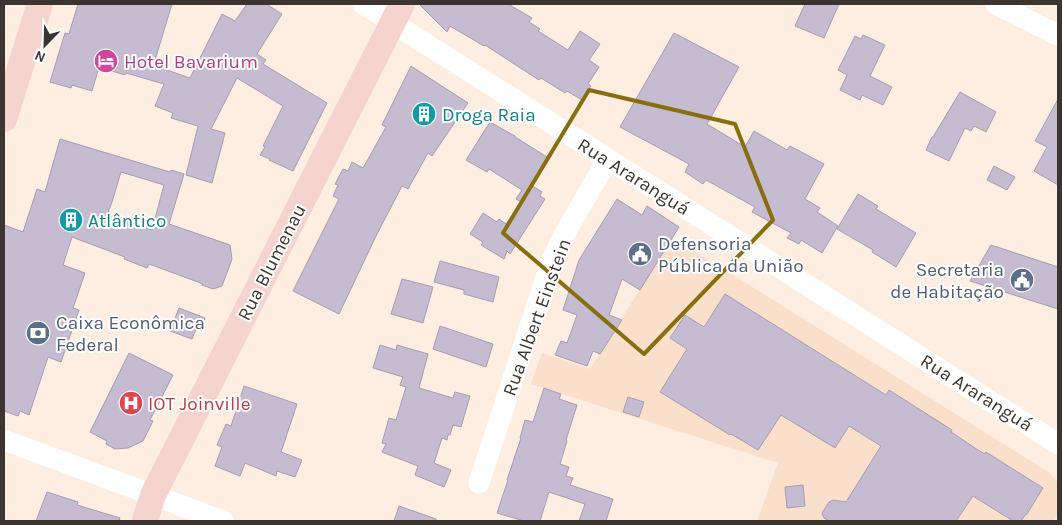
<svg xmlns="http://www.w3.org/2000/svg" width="1062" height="525" font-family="Karla,sans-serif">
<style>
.built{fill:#fadfcb}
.building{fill:#c5bcd1;stroke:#a59db1;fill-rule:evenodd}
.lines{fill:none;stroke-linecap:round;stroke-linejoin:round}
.minor{stroke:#fff;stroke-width:21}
.major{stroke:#f5d4cf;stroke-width:26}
.marked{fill:none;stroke:#876f0f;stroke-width:4;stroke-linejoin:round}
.labels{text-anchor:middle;stroke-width:4;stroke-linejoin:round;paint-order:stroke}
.hotel-label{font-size:19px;fill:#b23c85;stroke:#fefefe;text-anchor:start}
.culture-label{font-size:19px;fill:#0d838f;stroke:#fefefe;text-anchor:start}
.street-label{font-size:19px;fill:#3c342e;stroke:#fefefe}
.service-label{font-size:19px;fill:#4e5e75;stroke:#fefefe;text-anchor:start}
.health-label{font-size:19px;fill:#be3a42;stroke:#fefefe;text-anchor:start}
</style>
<rect width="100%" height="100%" fill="#feede1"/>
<polygon class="built" points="672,238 738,278 1050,473 1058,483 1058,513 1054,521 757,521 778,463 531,384 542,353 590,369"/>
<g class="building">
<polygon points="78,4 172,4 155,60 166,64 164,69 190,78 222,14 235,21 247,4 266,4 282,14 257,54 266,60 263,64 327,103 293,171 269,160 270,159 260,155 265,147 263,146 283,106 237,78 211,129 225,133 212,183 186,175 198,126 171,118 173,113 155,106 164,84 126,73 125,75 99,67 92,91 72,85 71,88 50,82 65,33 69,34"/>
<polygon points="419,4 508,4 532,18 529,22 540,29 538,31 568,50 580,31 600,44 589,60 599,67 588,84 591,86 582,100 567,91 565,93 541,78 539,80 485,45 484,46 450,26 447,32"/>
<polygon points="805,4 839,4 824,38 795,26"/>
<polygon points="674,33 739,67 707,124 745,147 754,131 787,150 790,146 824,164 805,199 820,208 817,212 838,226 822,253 801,240 799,244 787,238 791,233 752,212 755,207 706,180 703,184 685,172 689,164 620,127"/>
<polygon points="863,35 885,45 870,76 892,87 883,105 862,95 860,100 840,90 847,75 838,70 855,36 861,39"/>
<polygon points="411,66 468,103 432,156 428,153 408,189 402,186 377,234 339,314 293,291 339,199 333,196 338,185 335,184 343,169 348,171 352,162 363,168 386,127 382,125"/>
<polygon points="960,92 996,112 986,132 974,126 971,131 965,128 949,161 926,150 932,137 933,137"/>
<polygon points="1058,99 1058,185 1034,171 1047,147 1035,141"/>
<polygon points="490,122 515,136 515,137 547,157 531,185 542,192 540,196 545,199 510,254 507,251 504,259 481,245 483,242 470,234 483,213 497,222 499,219 506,224 521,202 516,199 522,190 489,169 487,172 466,160"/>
<path d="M60 139 170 172 171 170 184 174 169 224 230 245 232 259 222 286 213 289 202 285 203 284 198 282 149 264 147 268 124 259 125 257 72 237 63 265 85 273 73 308 79 310 61 362 48 357 29 415 20 411 18 416 4 411V225L23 232 37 189 45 192ZM121 172 164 185 152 230 107 215 112 202Z"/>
<polygon points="994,166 1015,177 1007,190 987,180"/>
<polygon points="858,194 878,206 876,209 916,233 896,267 872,252 873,250 837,229"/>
<polygon points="617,199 642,215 647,206 679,227 640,290 622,279 609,315 622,320 600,354 593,351 587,366 555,355 561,341 567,343 577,315 563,310 579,260"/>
<polygon points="991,245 1058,267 1058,309 970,281"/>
<polygon points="440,261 499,277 493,302 464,294 464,290 434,282"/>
<polygon points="402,279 433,287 423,323 391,314"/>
<polygon points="725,294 886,395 889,390 952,430 951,432 978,450 985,454 986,452 1043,488 1027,514 1026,514 1021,521 1013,521 973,496 956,521 829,521 824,518 822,513 829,502 833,500 846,502 881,446 849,426 835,448 781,415 758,450 731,434 730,435 660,392 687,349 670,338 685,315 704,327"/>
<polygon points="179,308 205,318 201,330 196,329 192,339 170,331"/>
<polygon points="440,326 493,344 486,367 433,349"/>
<polygon points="380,345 396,350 397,345 428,354 419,388 453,398 455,392 470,396 461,427 453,425 450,435 448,435 447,440 442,438 434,463 451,470 444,487 415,475 418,466 382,452 386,444 382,443 389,418 396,420 406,387 400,385 403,377 373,368"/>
<polygon points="129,353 173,375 150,420 153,421 143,441 128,448 115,449 106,444 107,441 90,432"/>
<polygon points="244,386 297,404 281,452 302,460 295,477 277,471 276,476 245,463 240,476 215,466 222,447 217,445 226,424 231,426"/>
<polygon points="544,388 561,394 559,399 577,405 566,440 567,441 560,464 569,467 566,476 573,478 570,485 613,499 606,521 579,521 585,504 549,492 540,521 524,521 497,513 508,480 507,480 521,438 520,438 525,420 533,422"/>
<polygon points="628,397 644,402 639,417 623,412"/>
<polygon points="803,485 805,506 787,508 785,487"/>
<polygon points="47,492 78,502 77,505 120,518 119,521 36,521"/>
<polygon points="399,506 436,519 436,521 394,521"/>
</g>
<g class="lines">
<g class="minor">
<polyline points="363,4 1058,444"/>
<polyline points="996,4 1058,35"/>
<polyline points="4,440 223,521"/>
<polyline points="479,483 551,262 565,233 608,159"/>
</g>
<g class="major">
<polyline points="4,119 40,4"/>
<polyline points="145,521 153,495 402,4"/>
</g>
</g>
<path class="marked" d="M589 90 735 124 773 220 644 354 503 233Z"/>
<defs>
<g id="hotel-disc" transform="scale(1.25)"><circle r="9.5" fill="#d1479c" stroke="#fefefe"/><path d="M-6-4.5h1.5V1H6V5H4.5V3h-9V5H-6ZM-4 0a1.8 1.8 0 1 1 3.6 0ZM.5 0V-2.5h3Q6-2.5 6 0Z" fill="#fff"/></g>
<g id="building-disc" transform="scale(1.25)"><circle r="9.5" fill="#0f9aa8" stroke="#fefefe"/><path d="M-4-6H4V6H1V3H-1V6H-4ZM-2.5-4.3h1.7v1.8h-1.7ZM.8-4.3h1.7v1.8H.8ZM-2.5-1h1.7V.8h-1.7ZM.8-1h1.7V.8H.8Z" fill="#fff"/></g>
<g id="civic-disc" transform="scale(1.25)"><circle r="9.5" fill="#5c6f8a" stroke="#fefefe"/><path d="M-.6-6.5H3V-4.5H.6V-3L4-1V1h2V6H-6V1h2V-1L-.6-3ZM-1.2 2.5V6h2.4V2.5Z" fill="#fff"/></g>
<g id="bank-disc" transform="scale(1.25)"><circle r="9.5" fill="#5c6f8a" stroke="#fefefe"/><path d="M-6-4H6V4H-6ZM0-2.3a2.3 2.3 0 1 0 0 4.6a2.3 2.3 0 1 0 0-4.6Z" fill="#fff"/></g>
<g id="hospital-disc" transform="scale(1.25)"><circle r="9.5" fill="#e0444e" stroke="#fefefe"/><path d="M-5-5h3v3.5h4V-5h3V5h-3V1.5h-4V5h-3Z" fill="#fff"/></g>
</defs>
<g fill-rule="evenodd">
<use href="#hotel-disc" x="106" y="61"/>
<use href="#building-disc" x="424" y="114"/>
<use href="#building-disc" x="71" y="220"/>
<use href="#civic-disc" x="640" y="254"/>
<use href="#civic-disc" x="1022" y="280"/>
<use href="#bank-disc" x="38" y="333"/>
<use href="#hospital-disc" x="131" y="403"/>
</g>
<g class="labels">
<g class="hotel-label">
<text x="124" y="68">Hotel Bavarium</text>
</g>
<g class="culture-label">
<text x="442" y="121">Droga Raia</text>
<text x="88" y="227">Atlântico</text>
</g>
<g class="street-label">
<text transform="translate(634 176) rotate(32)" y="7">Rua Araranguá</text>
<text transform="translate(271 262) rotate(-63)" y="7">Rua Blumenau</text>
<text transform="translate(536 317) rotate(-70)" y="7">Rua Albert Einstein</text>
<text transform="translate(977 392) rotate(32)" y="7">Rua Araranguá</text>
</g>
<g class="service-label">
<text x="658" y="250">Defensoria<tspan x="658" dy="22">Pública da União</tspan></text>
<text x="1004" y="276" text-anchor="end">Secretaria<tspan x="1004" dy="22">de Habitação</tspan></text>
<text x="56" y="329">Caixa Econômica<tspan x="56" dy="22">Federal</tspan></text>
</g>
<g class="health-label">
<text x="148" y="410">IOT Joinville</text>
</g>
</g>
<rect width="1062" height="525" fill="none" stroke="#3c342e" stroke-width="10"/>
<g transform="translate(45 45) rotate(203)" stroke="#fefefe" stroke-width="4" paint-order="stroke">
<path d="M0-4L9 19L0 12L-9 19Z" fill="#3c342e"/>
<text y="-8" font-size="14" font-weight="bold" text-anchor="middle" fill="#3c342e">N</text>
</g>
</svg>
